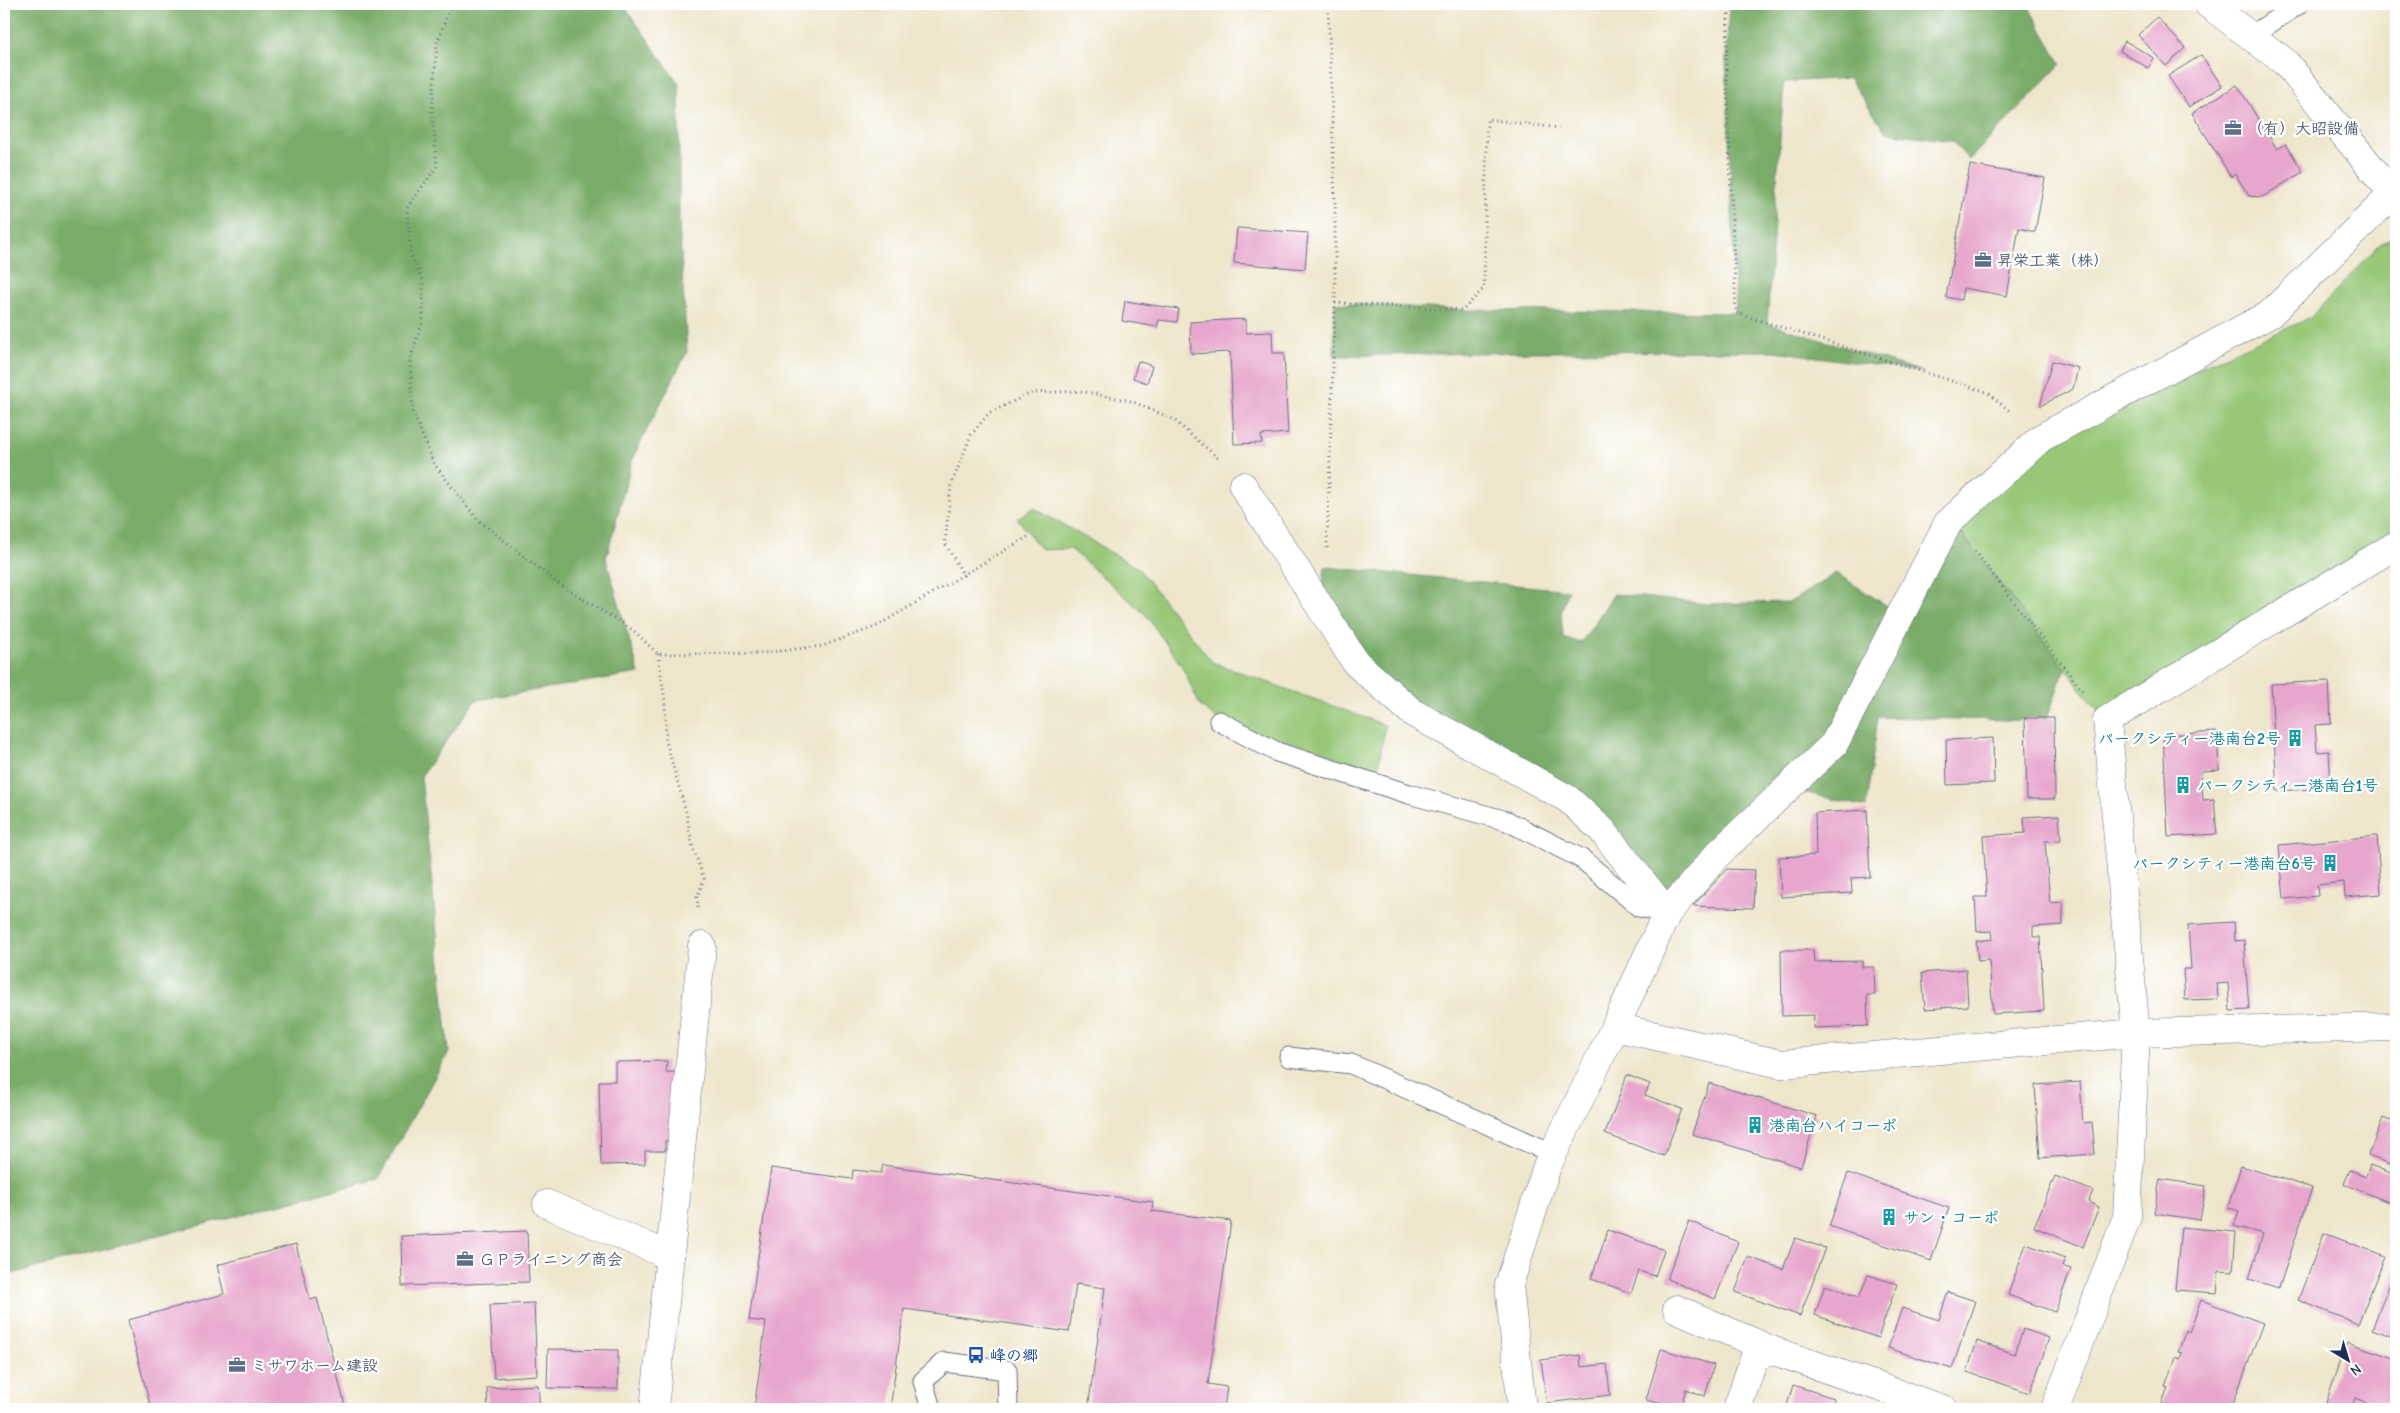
<svg xmlns="http://www.w3.org/2000/svg" width="2400" height="1413" font-family="'Comic Neue','Klee One',sans-serif">
<style>
.green{fill:#97c777;stroke:#597b6a}
.forest{fill:#79ac68;stroke:#4a6e63}
.building{fill:#e7a7cd}
.lines{fill:none;stroke-linecap:round;stroke-linejoin:round}
.service-casing{stroke:#656f84;stroke-width:21}
.minor-casing{stroke:#656f84;stroke-width:29}
.path{stroke:#656f84;stroke-width:3;stroke-dasharray:1 4;stroke-linecap:butt}
.service{stroke:#fff;stroke-width:19}
.minor{stroke:#fff;stroke-width:28}
.labels{text-anchor:middle;stroke-width:4.5;stroke-linejoin:round;paint-order:stroke}
.service-label{font-size:16px;font-weight:bold;fill:#4e5e75;stroke:#fff;text-anchor:start}
.culture-label{font-size:16px;font-weight:bold;fill:#0d838f;stroke:#fff;text-anchor:start}
.transit-label{font-size:16px;font-weight:bold;fill:#164399;stroke:#fff;text-anchor:start}
</style>
<rect width="100%" height="100%" fill="#fff"/>
<filter id="ink" filterUnits="userSpaceOnUse"><feTurbulence type="fractalNoise" baseFrequency=".02" numOctaves="2"/><feDisplacementMap in="SourceGraphic" scale="10" xChannelSelector="R" yChannelSelector="G"/><feConvolveMatrix kernelMatrix="1 2 1 2 8 2 1 2 1" color-interpolation-filters="sRGB"/></filter>
<filter id="wash" filterUnits="userSpaceOnUse"><feTurbulence type="fractalNoise" baseFrequency=".0096" numOctaves="4" result="noise"/><feDisplacementMap in="SourceGraphic" scale="20" xChannelSelector="R" yChannelSelector="G"/><feGaussianBlur stdDeviation="1.12" result="paint"/><feColorMatrix in="noise" values="0 0 0 0 0 0 0 0 0 0 0 0 0 0 0 0 0 1.4 0 .05"/><feComposite in="paint" operator="in"/></filter>
<g filter="url(#wash)">
<rect width="100%" height="100%" fill="#eee6cb"/>
<g class="green">
<polygon points="2396,236 2396,545 2107,720 2090,701 1965,538 1948,523 2041,438 2310,318 2380,244"/>
<polygon points="1034,508 1138,568 1212,662 1385,725 1376,784 1219,721 1200,706 1183,668 1146,615 1071,549 1041,550 1017,518"/>
</g>
<g class="forest">
<polygon points="4,4 623,4 679,84 679,222 687,352 633,457 606,559 639,673 476,700 421,776 449,1052 378,1179 4,1276"/>
<polygon points="1729,4 2027,4 2061,64 1969,160 1952,141 1886,132 1849,78 1784,82 1767,323 1923,372 1775,351 1532,352 1334,356 1335,303 1463,310 1736,313 1726,60"/>
<polygon points="1948,523 1965,538 2065,668 2046,721 1878,717 1866,807 1787,788 1667,913 1602,830 1413,713 1320,609 1325,567 1568,590 1561,613 1563,637 1581,643 1614,594 1708,604 1790,602 1836,573 1901,615"/>
</g>
<g id="blocks">
<g class="building">
<polygon points="2157,17 2185,48 2166,66 2138,35"/>
<polygon points="2125,41 2154,58 2148,68 2120,51"/>
<polygon points="2201,55 2222,86 2189,107 2168,76"/>
<polygon points="2237,85 2277,149 2286,144 2303,172 2262,197 2249,196 2235,174 2231,177 2192,113"/>
<polygon points="1970,165 2045,178 2035,232 2019,228 2007,296 1963,288 1961,300 1946,297"/>
<polygon points="1237,228 1308,233 1305,269 1234,263"/>
<polygon points="1125,301 1179,309 1177,322 1159,320 1157,327 1122,321"/>
<polygon points="1246,319 1246,333 1272,332 1273,353 1284,353 1288,433 1261,435 1262,443 1234,444 1230,352 1191,354 1190,322"/>
<polygon points="1138,361 1152,366 1147,383 1133,378"/>
<polygon points="2052,361 2078,368 2073,389 2040,406"/>
<polygon points="2329,681 2331,724 2315,725 2317,752 2329,751 2331,788 2277,791 2271,684"/>
<polygon points="2025,718 2054,718 2055,799 2027,799"/>
<polygon points="2217,732 2219,770 2201,771 2203,800 2214,799 2217,834 2168,837 2163,735"/>
<polygon points="1993,738 1994,783 1947,785 1946,740"/>
<polygon points="1867,810 1870,877 1851,878 1852,893 1781,897 1779,857 1816,855 1815,813"/>
<polygon points="2059,815 2061,840 2045,841 2050,903 2063,902 2063,925 2033,927 2033,937 2040,937 2044,1011 1993,1014 1989,960 1978,961 1976,941 1993,939 1992,931 1977,932 1975,897 1987,897 1983,836 2025,833 2024,817"/>
<polygon points="2377,836 2381,894 2345,897 2344,882 2317,885 2318,896 2284,899 2279,845"/>
<polygon points="1727,869 1755,870 1753,908 1693,906"/>
<polygon points="2234,922 2235,941 2244,940 2249,1010 2230,1011 2228,983 2217,984 2218,999 2185,1000 2183,969 2191,969 2188,925"/>
<polygon points="1781,950 1813,950 1814,962 1862,961 1862,967 1874,967 1875,995 1867,995 1868,1026 1813,1028 1814,1015 1782,1016"/>
<polygon points="1966,969 1968,1006 1925,1009 1922,973"/>
<polygon points="667,1061 666,1072 675,1072 677,1140 665,1141 665,1151 645,1151 645,1164 601,1165 599,1081 615,1081 615,1062"/>
<polygon points="1627,1075 1650,1084 1645,1095 1682,1109 1664,1156 1605,1134"/>
<polygon points="2080,1082 2083,1123 2092,1122 2095,1154 2040,1158 2035,1085"/>
<polygon points="1709,1083 1817,1116 1801,1167 1692,1134"/>
<polygon points="2383,1118 2396,1123 2396,1156 2394,1155 2391,1164 2368,1156"/>
<polygon points="883,1165 1153,1202 1152,1211 1231,1221 1208,1384 1227,1387 1224,1409 1088,1409 1105,1288 1076,1284 1069,1332 904,1309 890,1409 754,1409 766,1322 749,1320 771,1168 852,1179 853,1170 881,1173"/>
<polygon points="2370,1165 2396,1175 2396,1205 2344,1184 2350,1170 2366,1176"/>
<polygon points="2241,1166 2312,1188 2279,1288 2249,1279 2263,1234 2234,1226 2239,1211 2228,1207"/>
<polygon points="1848,1173 1949,1208 1931,1261 1829,1226"/>
<polygon points="2055,1176 2093,1191 2088,1202 2099,1207 2083,1247 2034,1227"/>
<polygon points="2160,1179 2206,1186 2200,1220 2154,1213"/>
<polygon points="1689,1221 1738,1242 1715,1299 1667,1279"/>
<polygon points="2181,1227 2236,1232 2233,1272 2219,1271 2217,1293 2175,1290"/>
<polygon points="1608,1230 1664,1250 1655,1276 1639,1271 1631,1293 1591,1279"/>
<polygon points="527,1231 529,1282 402,1286 401,1236"/>
<polygon points="2324,1233 2385,1256 2358,1324 2298,1300"/>
<polygon points="1795,1238 1825,1248 1800,1316 1735,1292 1748,1257 1783,1269"/>
<polygon points="296,1244 310,1300 317,1298 346,1409 151,1409 128,1320 224,1294 217,1265"/>
<polygon points="2026,1244 2065,1258 2062,1266 2071,1269 2055,1312 2008,1295"/>
<polygon points="2396,1268 2396,1338 2372,1329"/>
<polygon points="1868,1275 1897,1284 1878,1338 1815,1315 1825,1285 1859,1297"/>
<polygon points="1948,1292 1975,1301 1952,1369 1888,1348 1902,1308 1939,1320"/>
<polygon points="2201,1300 2263,1323 2231,1409 2160,1409 2168,1387 2165,1386 2176,1357 2180,1359 2182,1353 2178,1352 2186,1330 2189,1332"/>
<polygon points="534,1303 537,1375 494,1378 490,1305"/>
<polygon points="2023,1329 2049,1338 2030,1393 1967,1372 1977,1341 2015,1354"/>
<polygon points="2347,1342 2396,1359 2396,1409 2382,1409 2355,1398 2351,1409 2343,1409 2326,1403"/>
<polygon points="548,1349 618,1350 618,1389 547,1388"/>
<polygon points="1661,1349 1714,1365 1705,1396 1686,1389 1680,1409 1646,1400"/>
<polygon points="1580,1355 1581,1367 1607,1364 1610,1395 1547,1403 1541,1360"/>
<polygon points="538,1385 540,1409 488,1409 487,1388"/>
<polygon points="1793,1385 1834,1398 1831,1409 1786,1409"/>
</g>
</g>
</g>
<g filter="url(#ink)">
<use href="#blocks" fill-opacity="0" stroke="#656f84" stroke-width="1"/>
<g class="lines">
<g class="service-casing">
<g id="service">
<polyline points="2251,36 2299,4"/>
<polyline points="1219,721 1277,752 1409,794 1507,821 1582,859 1639,907 1667,913"/>
<polyline points="1289,1057 1351,1064 1554,1154"/>
<polyline points="931,1409 923,1381 944,1362 1007,1370 1008,1409"/>
</g>
</g>
<g class="minor-casing">
<g id="minor">
<polyline points="2208,4 2285,62 2392,193"/>
<polyline points="1243,486 1356,663 1413,713 1568,799 1602,830 1667,913"/>
<polyline points="1615,1027 1781,1064 2136,1033 2107,720 2396,545"/>
<polyline points="547,1204 670,1256"/>
<polyline points="1677,1309 1774,1351"/>
<polyline points="654,1409 702,946"/>
<polyline points="1522,1409 1509,1285 1547,1166 1615,1027 1667,913 1718,854 1834,744 1948,523 2041,438 2270,314 2396,191"/>
<polyline points="1737,1409 1755,1356 1774,1351 1943,1409"/>
<polyline points="2055,1409 2127,1217 2136,1033 2396,1027"/>
</g>
</g>
<g class="path">
<polyline points="451,4 437,43 432,112 437,166 407,208 411,255 423,281 423,320 410,360 413,412 434,464 478,520 559,584 633,630 658,654 763,653 822,646 875,627 1029,536"/>
<polyline points="1729,4 1726,60 1736,313 1987,392 2012,413"/>
<polyline points="1335,303 1463,310 1484,288 1487,119 1559,128"/>
<polyline points="1327,548 1335,303 1335,202 1328,4"/>
<polyline points="1975,551 2084,693"/>
<polyline points="964,576 945,543 951,486 971,435 989,413 1031,393 1080,391 1131,401 1173,419 1218,458"/>
<polyline points="658,654 665,701 666,741 686,812 693,848 704,879 697,897 698,908"/>
</g>
<use href="#service" class="service"/>
<use href="#minor" class="minor"/>
</g>
</g>
<defs>
<g id="office-bare" transform="scale(1.35)"><path d="M-6-3h4V-5.5h4V-3h4V5H-6ZM-1-4.5V-3h2v-1.5ZM-6 0V1H6V0Z" fill="#5c6f8a" stroke="#fff" stroke-width="2.5" paint-order="stroke"/></g>
<g id="building-bare" transform="scale(1.35)"><path d="M-4-6H4V6H1V3H-1V6H-4ZM-2.5-4.3h1.7v1.8h-1.7ZM.8-4.3h1.7v1.8H.8ZM-2.5-1h1.7V.8h-1.7ZM.8-1h1.7V.8H.8Z" fill="#0f9aa8" stroke="#fff" stroke-width="2.5" paint-order="stroke"/></g>
<g id="bus-bare" transform="scale(1.35)"><path d="M-5-6H5V4H4V6H2V4H-2V6H-4V4H-5ZM-3.5-4V0h7V-4ZM-3.5 1.2v1.5H-2V1.2ZM2 1.2v1.5H3.5V1.2Z" fill="#1a4fb4" stroke="#fff" stroke-width="2.5" paint-order="stroke"/></g>
</defs>
<g fill-rule="evenodd">
<use href="#office-bare" x="2233" y="128"/>
<use href="#office-bare" x="1983" y="260"/>
<use href="#building-bare" x="2295" y="738"/>
<use href="#building-bare" x="2183" y="785"/>
<use href="#building-bare" x="2330" y="863"/>
<use href="#building-bare" x="1755" y="1125"/>
<use href="#building-bare" x="1889" y="1217"/>
<use href="#office-bare" x="465" y="1259"/>
<use href="#bus-bare" x="976" y="1355"/>
<use href="#office-bare" x="237" y="1365"/>
</g>
<g class="labels">
<g class="service-label">
<text x="2247" y="134">（有）大昭設備</text>
<text x="1997" y="266">昇栄工業（株）</text>
<text x="479" y="1265">ＧＰライニング商会</text>
<text x="251" y="1371">ミサワホーム建設</text>
</g>
<g class="culture-label">
<text x="2281" y="744" text-anchor="end">パークシティー港南台2号</text>
<text x="2197" y="791">パークシティー港南台1号</text>
<text x="2316" y="869" text-anchor="end">パークシティー港南台6号</text>
<text x="1769" y="1131">港南台ハイコーポ</text>
<text x="1903" y="1223">サン・コーポ</text>
</g>
<g class="transit-label">
<text x="990" y="1361">峰の郷</text>
</g>
</g>
<rect width="2400" height="1413" fill="none" stroke="#fff" stroke-width="20"/>
<g transform="translate(2348 1360) rotate(142)" stroke="#ffffff" stroke-width="4" paint-order="stroke">
<path d="M0-4L9 19L0 12L-9 19Z" fill="#1b2f5e"/>
<text y="-8" font-size="14" font-weight="bold" text-anchor="middle" fill="#1b2f5e">N</text>
</g>
</svg>
